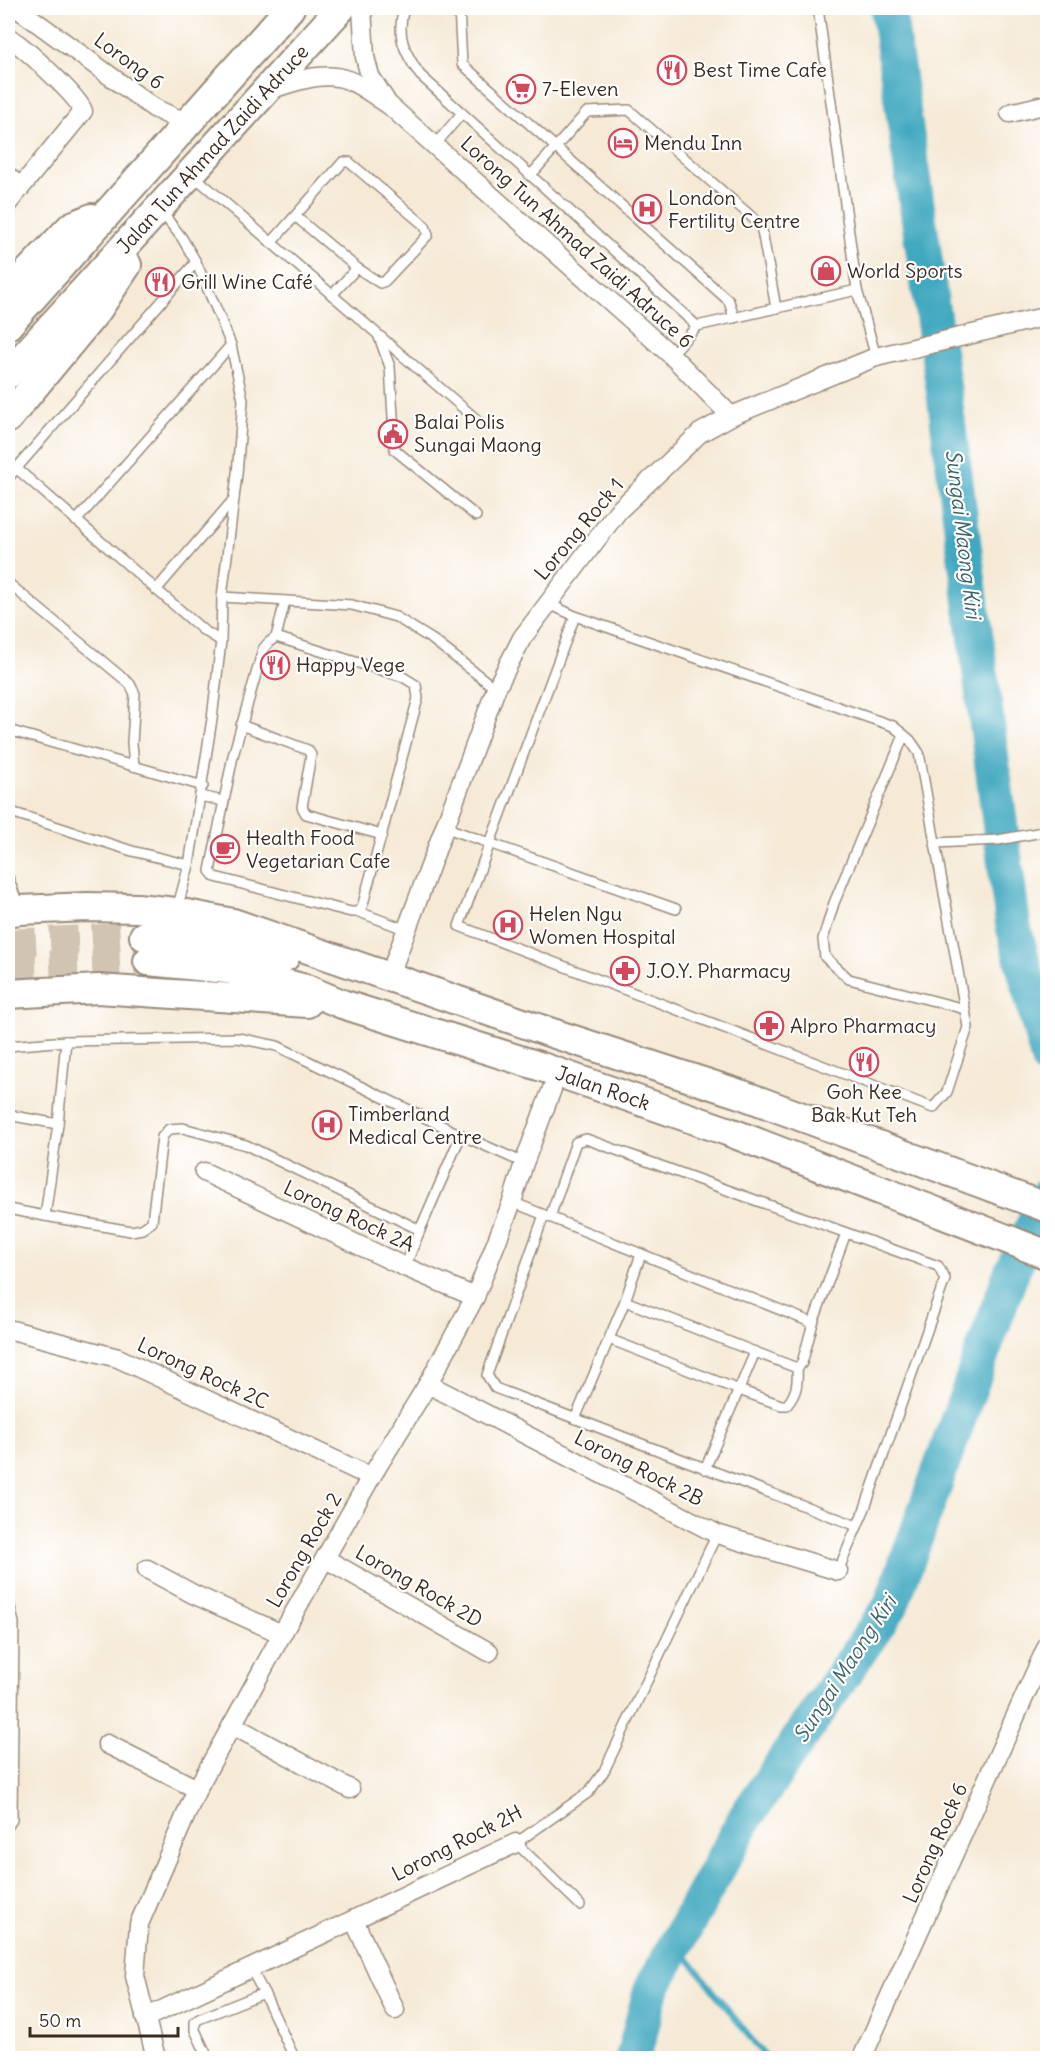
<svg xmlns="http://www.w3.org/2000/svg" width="1055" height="2066" font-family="Delius,sans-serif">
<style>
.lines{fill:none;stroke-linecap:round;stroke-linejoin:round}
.stream{stroke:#3fa8bf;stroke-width:6}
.river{stroke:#3fa8bf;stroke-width:36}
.primary-tunnel{stroke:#d1c4b2;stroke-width:28;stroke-dasharray:28 14;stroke-linecap:butt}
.lane-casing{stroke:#988a7a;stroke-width:12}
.street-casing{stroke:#988a7a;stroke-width:21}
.primary-casing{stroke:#988a7a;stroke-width:32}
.lane{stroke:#fff;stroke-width:9}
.street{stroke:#fff;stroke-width:18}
.primary{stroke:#fff;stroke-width:28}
.labels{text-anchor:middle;stroke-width:4.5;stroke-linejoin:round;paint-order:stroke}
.street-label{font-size:20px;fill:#3b2a1e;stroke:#fff}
.poi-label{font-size:20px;fill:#3b2a1e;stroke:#fff;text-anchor:start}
.water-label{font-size:21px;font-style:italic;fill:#3d6366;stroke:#fff}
</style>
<rect width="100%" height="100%" fill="#fff"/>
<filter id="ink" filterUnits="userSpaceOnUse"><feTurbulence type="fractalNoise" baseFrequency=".0167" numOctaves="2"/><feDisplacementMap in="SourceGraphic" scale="12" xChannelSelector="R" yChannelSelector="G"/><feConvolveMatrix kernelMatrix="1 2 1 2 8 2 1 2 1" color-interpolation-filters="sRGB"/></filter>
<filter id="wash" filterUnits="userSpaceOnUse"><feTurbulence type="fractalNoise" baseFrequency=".008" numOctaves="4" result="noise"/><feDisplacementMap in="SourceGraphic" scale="24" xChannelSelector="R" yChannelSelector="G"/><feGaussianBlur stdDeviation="1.35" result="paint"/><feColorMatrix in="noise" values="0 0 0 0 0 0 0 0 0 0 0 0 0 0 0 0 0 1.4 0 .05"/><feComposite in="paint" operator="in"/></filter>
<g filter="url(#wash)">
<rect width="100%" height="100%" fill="#f6ead7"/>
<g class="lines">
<polyline class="stream" points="677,1944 766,2058"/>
<g class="river">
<polyline points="888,8 943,385 1013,925 1048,1059"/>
<polyline points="633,2058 651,1990 747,1815 891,1605 1013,1268 1048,1195"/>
</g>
</g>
</g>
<g filter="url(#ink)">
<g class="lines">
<g class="primary-tunnel">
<polyline points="8,943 144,936"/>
<polyline points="8,966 148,961"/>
</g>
<g class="lane-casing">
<g id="lane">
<path d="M404 8C396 35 404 52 420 75L697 326 857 290"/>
<polyline points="459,8 462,64 729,301 734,318"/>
<polyline points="818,8 857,290 876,357"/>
<polyline points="435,145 462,113"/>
<polyline points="8,171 24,184"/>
<polyline points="193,175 476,419"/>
<polyline points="530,176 587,112 629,110 761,225 776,308"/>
<polyline points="160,210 182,238 196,262 218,313 231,345 243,400 237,474 222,597 221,641 212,719 189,865 177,909"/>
<polyline points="271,243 343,162 349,162 425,226 428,235 385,281 380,283 357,268 295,216"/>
<polyline points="332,295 357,268"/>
<polyline points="379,337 390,367 395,450 476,516"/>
<polyline points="671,355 697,326"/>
<polyline points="16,468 203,630 221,641"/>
<polyline points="8,478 196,262"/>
<polyline points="76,521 231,345"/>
<polyline points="8,583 130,684 135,694 132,743 134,766"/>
<polyline points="156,590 234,499"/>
<polyline points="222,597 352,605 396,617 433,640 496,689"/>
<polyline points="285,601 276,637 268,643 263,649 233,756 210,871 215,877 351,912 359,912 407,930"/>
<polyline points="547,603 575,616 893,726 910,740 919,753 968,1027 947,1092 933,1108 459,926 575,616"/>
<polyline points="276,637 403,677 416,685 418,698 363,904 359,912"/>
<polyline points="241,725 308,750 311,755 302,807 306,814 382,835"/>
<polyline points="8,730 203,786"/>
<polyline points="904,735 834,903 823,939 825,957 849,979 965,1009"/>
<polyline points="200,796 223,801"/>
<polyline points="8,811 132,851 189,865"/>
<polyline points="444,827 676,909"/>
<polyline points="935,843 998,840 1048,831"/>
<polyline points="8,877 19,907"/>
<polyline points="8,1046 66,1041"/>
<polyline points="8,1115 58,1124"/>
<polyline points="512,1202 813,1323 846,1233"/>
<polyline points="8,1209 45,1216"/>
<polyline points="544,1215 487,1375 495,1388 857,1526"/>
<polyline points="550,1217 576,1142 586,1139 938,1266 945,1279 865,1508 838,1571"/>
<polyline points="420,1230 461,1135"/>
<polyline points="405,1267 420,1230 246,1145 183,1128 169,1129 162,1137 152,1222 142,1229 131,1231 45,1216 58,1124 66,1041 238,1038 277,1046 461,1135 524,1163"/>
<polyline points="625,1301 755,1352"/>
<path d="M609 1339 739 1390 781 1405H787C797 1393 798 1383 797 1368"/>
<polyline points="575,1419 625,1301 641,1254"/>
<polyline points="705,1469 755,1352 797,1368 802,1363 813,1323"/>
<polyline points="8,1600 14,1623 12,1820 8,1826"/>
<polyline points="580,1905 516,1843 589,1792 604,1771 717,1534"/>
<polyline points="264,1993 292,2053 292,2058"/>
<polyline points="208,2058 195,2030 195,2022 199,2019 264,1993 251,1969"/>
</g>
</g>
<g class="street-casing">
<g id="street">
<polyline points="17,8 154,108 175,118 190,120"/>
<polyline points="362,8 365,57 370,76 386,101"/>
<path d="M8 37C23 46 78 96 83 111L8 203"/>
<path d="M268 90C292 83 323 70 348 80 362 85 376 97 389 105L671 355 731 416"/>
<polyline points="1010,113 1048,104"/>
<polyline points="389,977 496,689 522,638 618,511 700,433 731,416 876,357 1048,316"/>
<polyline points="204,1172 405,1267 475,1297"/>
<polyline points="8,1329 118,1358 371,1477"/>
<polyline points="428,1384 717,1534 838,1571"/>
<polyline points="326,1559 489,1652"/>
<polyline points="147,1569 193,1594 282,1634"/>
<polyline points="232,1725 350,1789"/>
<polyline points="107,1744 197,1789"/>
<polyline points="354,1920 395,2010"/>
<polyline points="145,2018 516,1843"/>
<polyline points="156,2058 135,1976 139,1924 197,1789 282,1634 371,1477 428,1384 475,1297 512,1202 524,1163 558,1073"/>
<polyline points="862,2058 1048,1644"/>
</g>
</g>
<g class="primary-casing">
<g id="primary">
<polyline points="8,293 72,226 92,218"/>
<polyline points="8,325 290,8"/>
<path id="s1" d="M8 374 341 8"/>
<polyline points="8,418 98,309 127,265"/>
<polyline points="8,912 20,910 87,907 137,908 176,912 233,923 549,1032 743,1095 1048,1208"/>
<polyline points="144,936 194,940 285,957"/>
<path id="s2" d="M148 961 228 969 306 989 342 1004 539 1066 727 1131 1048 1255"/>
<polyline points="8,994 98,989 307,1003"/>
</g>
</g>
<use href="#lane" class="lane"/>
<use href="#street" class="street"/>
<use href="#primary" class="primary"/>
</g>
</g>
<defs>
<g id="restaurant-ring" transform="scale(1.5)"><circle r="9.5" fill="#fff" stroke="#d1495b" stroke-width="1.5"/><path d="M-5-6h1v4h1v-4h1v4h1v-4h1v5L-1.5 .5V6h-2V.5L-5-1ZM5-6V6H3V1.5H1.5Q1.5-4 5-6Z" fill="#d1495b"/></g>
<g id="supermarket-ring" transform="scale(1.5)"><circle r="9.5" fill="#fff" stroke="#d1495b" stroke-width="1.5"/><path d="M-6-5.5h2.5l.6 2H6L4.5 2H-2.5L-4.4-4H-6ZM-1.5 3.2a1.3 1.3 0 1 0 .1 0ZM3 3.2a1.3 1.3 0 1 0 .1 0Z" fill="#d1495b"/></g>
<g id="hotel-ring" transform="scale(1.5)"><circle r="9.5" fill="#fff" stroke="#d1495b" stroke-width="1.5"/><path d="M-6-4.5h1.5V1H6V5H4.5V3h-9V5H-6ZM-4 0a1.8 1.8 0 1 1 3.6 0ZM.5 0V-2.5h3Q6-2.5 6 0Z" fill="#d1495b"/></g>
<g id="hospital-ring" transform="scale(1.5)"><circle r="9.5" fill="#fff" stroke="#d1495b" stroke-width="1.5"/><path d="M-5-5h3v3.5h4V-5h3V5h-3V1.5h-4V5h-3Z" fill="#d1495b"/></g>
<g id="shop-ring" transform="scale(1.5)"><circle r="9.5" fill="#fff" stroke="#d1495b" stroke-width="1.5"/><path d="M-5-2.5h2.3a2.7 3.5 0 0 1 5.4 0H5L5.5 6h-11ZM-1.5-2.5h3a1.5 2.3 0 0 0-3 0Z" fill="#d1495b"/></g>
<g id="civic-ring" transform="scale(1.5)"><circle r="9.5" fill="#fff" stroke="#d1495b" stroke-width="1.5"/><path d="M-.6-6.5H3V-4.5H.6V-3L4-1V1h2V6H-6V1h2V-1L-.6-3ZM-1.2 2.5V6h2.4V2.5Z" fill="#d1495b"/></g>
<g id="cafe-ring" transform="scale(1.5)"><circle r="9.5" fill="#fff" stroke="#d1495b" stroke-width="1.5"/><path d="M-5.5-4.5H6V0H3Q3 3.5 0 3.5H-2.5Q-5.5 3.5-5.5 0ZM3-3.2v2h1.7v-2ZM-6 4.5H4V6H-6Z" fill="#d1495b"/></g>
<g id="pharmacy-ring" transform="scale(1.5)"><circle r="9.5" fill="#fff" stroke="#d1495b" stroke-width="1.5"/><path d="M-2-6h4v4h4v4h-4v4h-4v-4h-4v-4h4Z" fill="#d1495b"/></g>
</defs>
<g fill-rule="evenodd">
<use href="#restaurant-ring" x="672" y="70"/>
<use href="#supermarket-ring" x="521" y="89"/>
<use href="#hotel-ring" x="623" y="143"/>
<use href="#hospital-ring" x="647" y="209"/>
<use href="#shop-ring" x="826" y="271"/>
<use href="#restaurant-ring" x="160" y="282"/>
<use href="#civic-ring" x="393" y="434"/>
<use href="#restaurant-ring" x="275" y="665"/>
<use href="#cafe-ring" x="225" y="849"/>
<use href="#hospital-ring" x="508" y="925"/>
<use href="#pharmacy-ring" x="625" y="971"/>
<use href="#pharmacy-ring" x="769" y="1026"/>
<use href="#restaurant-ring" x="864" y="1062"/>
<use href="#hospital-ring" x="327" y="1125"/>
</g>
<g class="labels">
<g class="street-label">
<text transform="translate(129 61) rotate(36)" y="7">Lorong 6</text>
<text dy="7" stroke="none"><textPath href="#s1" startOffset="304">Jalan Tun Ahmad Zaidi Adruce</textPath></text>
<text transform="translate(577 242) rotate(42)" y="7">Lorong Tun Ahmad Zaidi Adruce 6</text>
<text transform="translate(579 529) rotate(-50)" y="7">Lorong Rock 1</text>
<text dy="7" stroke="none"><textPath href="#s2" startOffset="474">Jalan Rock</textPath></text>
<text transform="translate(349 1216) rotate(25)" y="7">Lorong Rock 2A</text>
<text transform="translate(203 1373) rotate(25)" y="7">Lorong Rock 2C</text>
<text transform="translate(639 1468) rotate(27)" y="7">Lorong Rock 2B</text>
<text transform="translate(304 1550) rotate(-60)" y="7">Lorong Rock 2</text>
<text transform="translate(419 1586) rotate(30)" y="7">Lorong Rock 2D</text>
<text transform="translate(457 1843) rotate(-27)" y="7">Lorong Rock 2H</text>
<text transform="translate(935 1843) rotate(-66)" y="7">Lorong Rock 6</text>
</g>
<g class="poi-label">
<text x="693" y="77">Best Time Cafe</text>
<text x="542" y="96">7-Eleven</text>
<text x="644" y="150">Mendu Inn</text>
<text x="668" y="205">London<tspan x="668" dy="23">Fertility Centre</tspan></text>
<text x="847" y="278">World Sports</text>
<text x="181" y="289">Grill Wine Café</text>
<text x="414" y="429">Balai Polis<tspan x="414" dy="23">Sungai Maong</tspan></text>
<text x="296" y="672">Happy Vege</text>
<text x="246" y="845">Health Food<tspan x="246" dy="23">Vegetarian Cafe</tspan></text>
<text x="529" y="921">Helen Ngu<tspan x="529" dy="23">Women Hospital</tspan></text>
<text x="646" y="978">J.O.Y. Pharmacy</text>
<text x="790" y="1033">Alpro Pharmacy</text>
<text x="864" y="1099" text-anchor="middle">Goh Kee<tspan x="864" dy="23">Bak Kut Teh</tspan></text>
<text x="348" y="1121">Timberland<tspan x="348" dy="23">Medical Centre</tspan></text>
</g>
<g class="water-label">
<text transform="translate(963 534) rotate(83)" y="7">Sungai Maong Kiri</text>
<text transform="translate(845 1669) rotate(-57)" y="7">Sungai Maong Kiri</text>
</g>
</g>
<rect width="1055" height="2066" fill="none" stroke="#fff" stroke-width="30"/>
<path d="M30 2027v9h148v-9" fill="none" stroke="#3b2a1e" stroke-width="3"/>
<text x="39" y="2027" font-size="18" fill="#3b2a1e" stroke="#ffffff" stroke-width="4.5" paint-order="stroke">50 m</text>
</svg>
